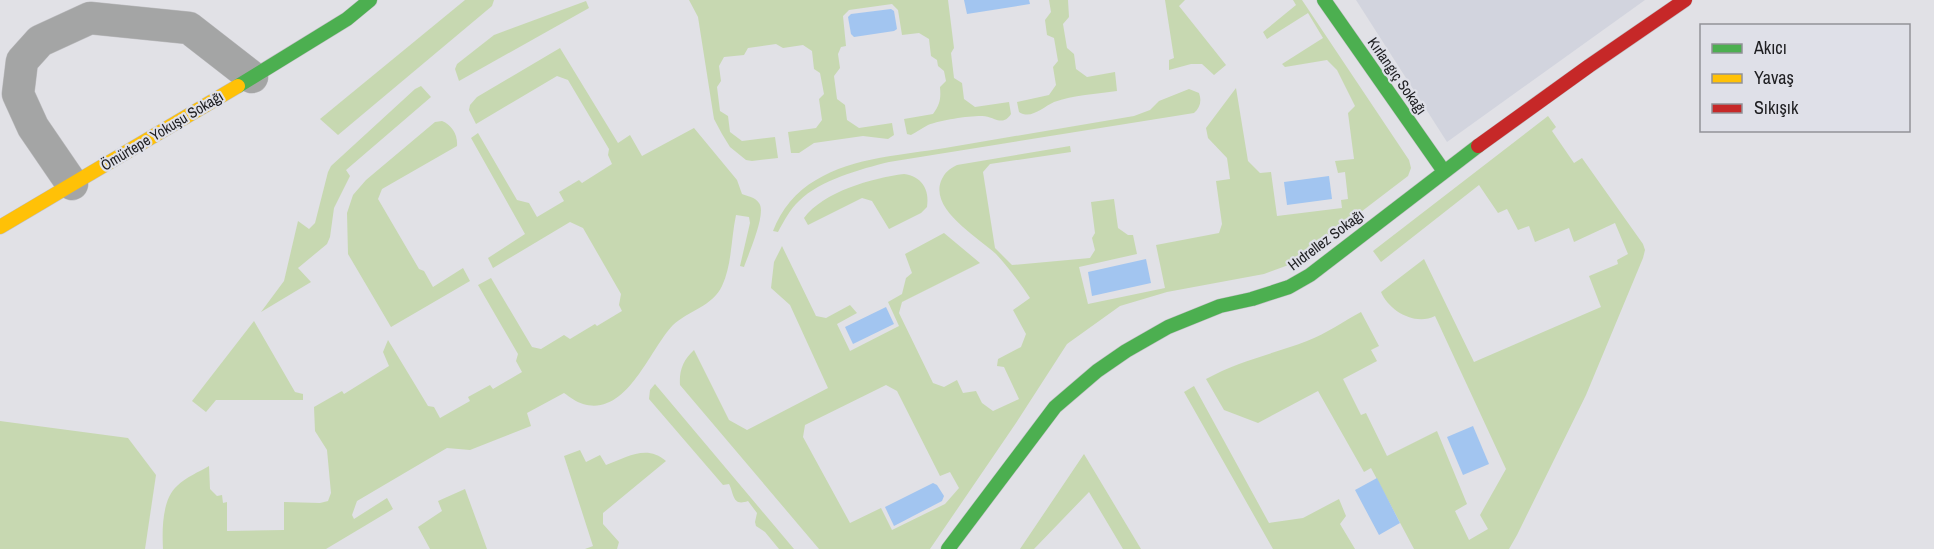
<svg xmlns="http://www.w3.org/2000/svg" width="1934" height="549" font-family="'Archivo Narrow',sans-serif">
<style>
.built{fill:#d2d4de}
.green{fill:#c7d8b1;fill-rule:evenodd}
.water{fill:#a2c5f0}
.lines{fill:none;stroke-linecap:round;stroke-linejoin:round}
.street-casing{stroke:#bfbfc2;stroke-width:33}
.fast-casing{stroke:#bfbfc2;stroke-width:15}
.slow-casing{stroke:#bfbfc2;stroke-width:15}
.jam-casing{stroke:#bfbfc2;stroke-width:15}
.street{stroke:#a4a5a5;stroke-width:32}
.fast{stroke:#4caf50;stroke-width:14}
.slow{stroke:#ffc107;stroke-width:14}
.jam{stroke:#c62828;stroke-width:14}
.labels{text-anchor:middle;stroke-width:4.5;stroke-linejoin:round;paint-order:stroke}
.street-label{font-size:15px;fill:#1e1e21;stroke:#dfe0e8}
</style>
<rect width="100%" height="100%" fill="#e1e1e6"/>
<polygon class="built" points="1356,0 1645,0 1447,142"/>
<g class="green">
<polygon points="465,0 494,0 492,6 338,135 320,119"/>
<path d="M689 0H948L954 48 951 53 954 78 962 83 964 99 975 107 1009 102 1011 114C1002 128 993 115 981 116 967 116 941 120 928 125 922 128 917 132 911 135L907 134 904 119 933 114C940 104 941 99 940 87L946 81 944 71 938 66 937 60 931 56 929 39 919 33 902 35 898 10 892 4 849 10 843 16 846 46 841 47 838 54 840 68 834 76 837 99 845 105 847 120 859 128 892 123 894 135 888 139 863 136 814 143 799 153H791L788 132 816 128 822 120 819 99 824 94 820 73 814 69 812 51 803 45 783 48 776 44 748 48 744 55 724 57 719 66 721 81 717 87 720 111 728 116 730 132 742 141 775 137 778 158 752 161 746 160 730 147 722 134 714 119 698 17Z"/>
<path d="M1049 0H1068L1069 17 1063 24 1067 48 1074 54 1076 69 1087 77 1115 72 1117 91C1097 94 1073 95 1054 102 1043 107 1031 120 1019 112L1017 102 1049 95 1056 85 1053 67 1058 61 1054 38 1047 35 1045 20 1051 12Z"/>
<polygon points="1165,0 1185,0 1179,6 1226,65 1214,75 1202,64 1191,64 1169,70 1169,60 1174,58"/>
<path d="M1293 0H1302L1409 160 1411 168 1408 176 1294 263 1264 274 1167 292 1120 306 1067 344 1016 423 930 549H819L680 385C679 371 683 360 694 350L729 420 747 430 828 388 790 305 771 288 774 262 782 246 816 316 826 318 850 305 857 313 837 324 850 351 899 326 888 302 902 294 906 278 912 273 905 254 944 233 980 263 902 302 899 313 933 383 944 387 957 380 963 393 976 391 982 403 993 411 1019 399 1004 367 997 366 998 359 1021 347 1026 334 1013 310 1030 298C1020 283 1009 268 996 254 978 237 930 210 941 181 945 172 949 169 957 165L1070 146 1071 152 990 164 983 172 995 248 1012 265 1090 258 1095 250 1092 238 1095 233 1091 202 1114 199 1118 228 1128 235H1133L1137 254 1079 267 1088 304 1165 288 1156 245 1219 233 1222 224 1216 181 1230 179 1227 158 1208 138 1206 128 1236 88 1248 161 1260 173 1271 172 1277 216 1342 208 1341 200 1348 199 1345 172 1338 173 1335 161 1354 159 1348 113 1355 106 1337 70 1327 60 1285 67 1282 64 1323 38 1308 13 1267 39 1263 32 1296 5ZM886 385 897 391 940 476 950 472 959 488 945 504 892 530 881 508 850 523 803 437 805 425Z"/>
<polygon points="586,1 589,8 459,81 455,69 457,64 494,35"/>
<path d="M560 48 618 143 630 135 642 156 694 128 737 180 742 194C747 196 755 197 759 203 767 213 748 255 744 267L740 266 750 223 749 217 736 215C731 238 732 265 722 286 713 306 688 311 673 325 649 350 627 417 583 404 576 402 570 397 564 393L527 413 531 426 470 450 447 448 357 501 352 515 354 519 387 498 393 509 326 549H163C162 530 162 499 177 486 186 477 199 472 209 466L210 489 217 496 222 495 223 503 227 502V531L284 530V502L320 503 328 501 331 493 327 450 315 431 314 407 342 391 344 394 389 366 383 352 388 340 428 406 434 407 440 418 470 401 468 397 490 385 493 389 522 372 516 361 518 354 478 285 491 278 532 347 541 349 564 335 570 339 595 324 597 326 622 311 619 305 621 294 583 228 570 222 493 268 488 258 525 234 471 138 478 133 517 200 529 203 537 217 564 201 559 192 579 180 582 183 612 164 608 155 609 149 568 80 557 76 476 124 469 110 470 105 477 97Z"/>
<polygon points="421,86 431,97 346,170 350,176 334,208 330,237 327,244 298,268 311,282 261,312 284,281 298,221 309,229 315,223 328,172 331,166 415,89"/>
<path d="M1189 89 1199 93C1202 101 1200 108 1194 113L889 162C861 169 820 180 799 201 790 209 784 221 778 232L773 231C781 210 796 191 816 180 854 157 903 155 945 148 1008 137 1071 127 1134 116L1150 110 1159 101Z"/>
<path d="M1548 116 1556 127 1552 131 1574 163 1582 158 1643 244 1645 250 1643 258 1586 395 1517 535 1509 549H1414L1371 468 1364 472 1318 391 1258 423 1224 410 1206 379C1238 361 1273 354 1307 341 1326 334 1344 321 1361 312L1379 346 1371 350 1377 361 1343 379 1361 415 1366 413 1387 456 1437 431 1467 504 1455 511 1469 540 1488 529 1480 515 1506 469 1435 316C1415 326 1389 311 1381 292L1424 259 1474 362 1601 307 1589 276 1618 264 1617 260 1628 254 1615 223 1574 242 1569 228 1535 242 1529 226 1518 230 1507 209 1498 213 1479 185 1381 262 1373 251Z"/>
<path d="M442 121C452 125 458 135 457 146L382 189 378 199 419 269 424 271 433 287 463 268 470 281 391 327 348 254 347 213 353 195 366 180 435 122Z"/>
<path d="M904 174C921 176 930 189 927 207L921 213 889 229 872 201 862 198 808 225 804 218C823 192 872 178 904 174Z"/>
<polygon points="254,321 295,392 303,394 303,400 216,400 206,412 192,401"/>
<path d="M655 384 794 549H779L765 532 756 526 755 522 757 513 748 501C732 507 734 493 729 484L723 485 649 399 650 390Z"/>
<polygon points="1194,386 1269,523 1303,518 1339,499 1346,516 1340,524 1355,549 1273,549 1184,392"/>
<polygon points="0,421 128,438 156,475 145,549 0,549"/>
<path d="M580 450 586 462 600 455 606 465C627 457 647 444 666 461L603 513V524L619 542 617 549H585L593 546 564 456Z"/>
<polygon points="1084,454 1141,549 1123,549 1089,492 1034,549 1020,549"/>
<polygon points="465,489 487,549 430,549 418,527 442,511 438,501"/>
</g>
<g class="water">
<polygon points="964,0 1029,0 1030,4 967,14"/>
<polygon points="891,9 894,11 897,29 894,31 854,37 851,34 848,17 851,14"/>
<polygon points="1329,176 1332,199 1287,205 1284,182"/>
<polygon points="1146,259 1151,283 1092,296 1088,272"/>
<polygon points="886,307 894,324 853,344 845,327"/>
<polygon points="1473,426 1489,464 1463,475 1447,437"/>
<polygon points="1377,478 1400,523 1379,535 1355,490"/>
<polygon points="933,483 937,485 944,496 942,501 894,526 885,507"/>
</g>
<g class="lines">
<g class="street-casing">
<polyline id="street" points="72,184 33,127 18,94 22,61 40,41 90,18 189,28 252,77"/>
</g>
<g class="fast-casing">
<g id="fast">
<polyline points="1324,0 1443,170"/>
<polyline points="238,86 347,19 370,0"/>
<polyline points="948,549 1055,407 1097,371 1126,351 1168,327 1220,306 1252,299 1289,287 1310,275 1478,146"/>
</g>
</g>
<g class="slow-casing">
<polyline id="slow" points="0,227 238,86"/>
</g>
<g class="jam-casing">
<polyline id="jam" points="1478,146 1589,66 1685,0"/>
</g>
<use href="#street" class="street"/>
<use href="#fast" class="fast"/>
<use href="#slow" class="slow"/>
<use href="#jam" class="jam"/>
</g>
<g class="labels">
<g class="street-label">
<text transform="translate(1397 76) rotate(55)" y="5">Kırlangıç Sokağı</text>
<text transform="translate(162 131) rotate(-31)" y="5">Ömürtepe Yokuşu Sokağı</text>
<text transform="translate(1326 240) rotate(-37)" y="5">Hıdrellez Sokağı</text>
</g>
</g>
<rect x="1700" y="24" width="210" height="108" fill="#dfe0e8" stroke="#929298" stroke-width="1.5"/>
<rect x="1712" y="44" width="30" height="9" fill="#4caf50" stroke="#929298" stroke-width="1.5"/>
<text x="1754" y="54" font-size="18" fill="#1e1e21">Akıcı</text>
<rect x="1712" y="74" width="30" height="9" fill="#ffc107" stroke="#929298" stroke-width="1.5"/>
<text x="1754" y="84" font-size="18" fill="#1e1e21">Yavaş</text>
<rect x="1712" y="104" width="30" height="9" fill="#c62828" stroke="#929298" stroke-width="1.5"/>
<text x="1754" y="114" font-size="18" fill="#1e1e21">Sıkışık</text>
</svg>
